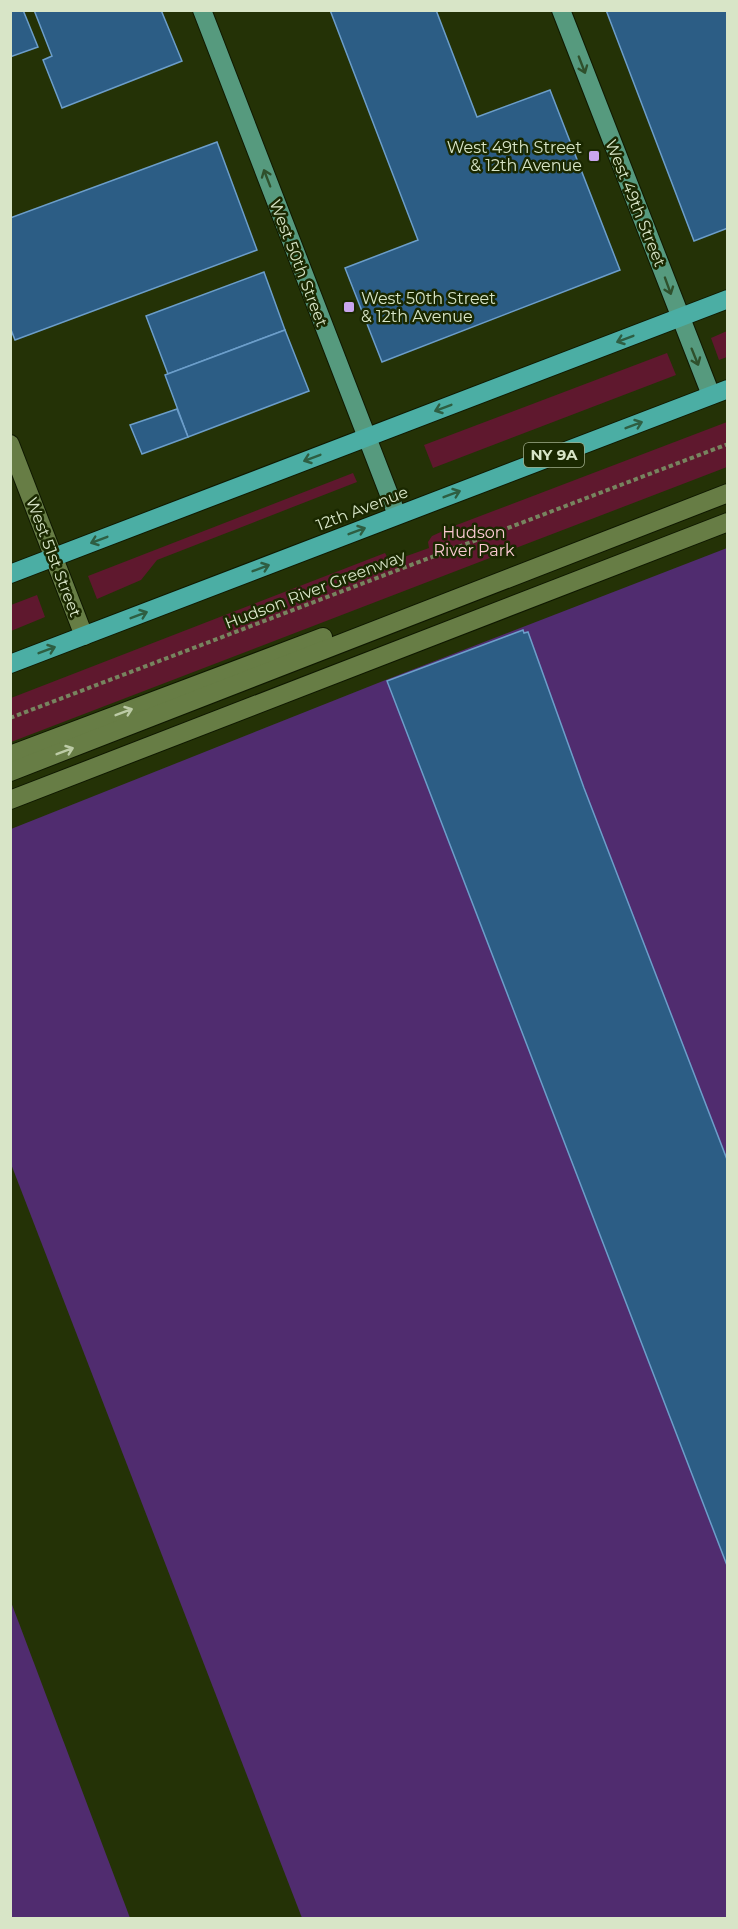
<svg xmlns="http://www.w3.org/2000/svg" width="738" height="1929" font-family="Montserrat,sans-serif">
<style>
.green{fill:#5f182e}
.water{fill:#502c6f}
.pier{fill:#243206}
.building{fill:#2c5d85;stroke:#6c9eca;stroke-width:1.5}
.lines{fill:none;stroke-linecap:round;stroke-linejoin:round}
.minor-casing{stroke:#0f1800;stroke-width:20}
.major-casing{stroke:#0f1800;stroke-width:20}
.highway-casing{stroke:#0f1800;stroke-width:20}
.path{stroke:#77845f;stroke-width:4;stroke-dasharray:4.5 3;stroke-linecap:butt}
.minor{stroke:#677d45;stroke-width:18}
.major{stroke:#569a7e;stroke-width:18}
.highway{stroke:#4baea4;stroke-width:18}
.oneway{stroke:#2f502c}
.oneway2{stroke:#2e5e42}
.oneway3{stroke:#bccba6}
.poi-dot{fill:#c9a5ee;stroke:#1a2800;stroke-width:2}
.labels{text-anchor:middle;stroke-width:5;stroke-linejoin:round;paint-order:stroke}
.shield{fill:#1a2800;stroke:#9fac8b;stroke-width:1.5}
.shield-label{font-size:15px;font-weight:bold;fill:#d8e5c7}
.poi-label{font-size:16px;fill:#d8e5c7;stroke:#1a2800;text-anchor:end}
.street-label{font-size:16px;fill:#d8e5c7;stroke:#1a2800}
.park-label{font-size:16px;fill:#fccad3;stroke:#1a2800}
</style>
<rect width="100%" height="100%" fill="#243206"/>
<g class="green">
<polygon points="727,331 727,357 719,360 711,338"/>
<polygon points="667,353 676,375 433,468 424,445"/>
<polygon points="727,422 727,467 11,742 11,698 385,553 390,562 429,548 428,542 432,536 454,526"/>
<polygon points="353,473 357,482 157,560 141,580 97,599 88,576"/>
<polygon points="37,595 45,617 11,631 11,605"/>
</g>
<polygon class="water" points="727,548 727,1918 11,1918 11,829 383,681"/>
<polygon class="pier" points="11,1164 302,1918 130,1918 11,1602"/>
<g class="building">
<polygon points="10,10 23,10 38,47 10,57"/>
<polygon points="34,10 161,10 182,61 62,108 43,60 52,56"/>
<polygon points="330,10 436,10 477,117 550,90 620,270 382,362 345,268 418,240"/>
<polygon points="606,10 728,10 728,228 694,241"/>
<polygon points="217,142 257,250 15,340 10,327 10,218"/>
<polygon points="264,272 285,330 168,374 146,316"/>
<polygon points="285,330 309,391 188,437 165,375"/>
<polygon points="177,409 188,437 142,454 130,425"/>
<polygon points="523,630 524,633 528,632 584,788 728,1162 728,1568 387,681"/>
</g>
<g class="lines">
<g class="minor-casing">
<g id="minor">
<polyline points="10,444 84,636"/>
<polyline points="10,755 323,637"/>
<polyline points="10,772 728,493"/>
<polyline points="10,800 728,522"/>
</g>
</g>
<g class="major-casing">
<g id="major">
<polyline points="202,10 397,515"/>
<polyline points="561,10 711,395"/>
</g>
</g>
<g class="highway-casing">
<g id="highway">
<polyline points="10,574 728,299"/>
<polyline points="10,664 728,389"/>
</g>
</g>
<polyline class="path" points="10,718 728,444"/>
<use href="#minor" class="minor"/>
<use href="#major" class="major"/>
<use href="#highway" class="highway"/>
</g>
<defs><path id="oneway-shaft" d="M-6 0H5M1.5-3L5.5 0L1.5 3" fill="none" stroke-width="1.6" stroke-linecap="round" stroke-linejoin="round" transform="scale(1.5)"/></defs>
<g class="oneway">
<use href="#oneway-shaft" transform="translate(582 65) rotate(69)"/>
<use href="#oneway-shaft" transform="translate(267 178) rotate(-111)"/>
<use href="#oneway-shaft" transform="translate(668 286) rotate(70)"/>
<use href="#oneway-shaft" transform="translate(695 357) rotate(68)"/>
</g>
<g class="oneway2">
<use href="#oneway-shaft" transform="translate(625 339) rotate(159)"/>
<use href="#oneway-shaft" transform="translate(443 408) rotate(159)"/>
<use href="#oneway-shaft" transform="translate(634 425) rotate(-21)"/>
<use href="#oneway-shaft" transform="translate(312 458) rotate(159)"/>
<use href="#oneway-shaft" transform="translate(452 494) rotate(-21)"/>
<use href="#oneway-shaft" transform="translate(357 531) rotate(-21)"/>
<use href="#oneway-shaft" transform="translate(99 540) rotate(159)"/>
<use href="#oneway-shaft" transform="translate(261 568) rotate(-21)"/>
<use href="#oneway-shaft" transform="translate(139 615) rotate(-21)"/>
<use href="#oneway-shaft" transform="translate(47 650) rotate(-21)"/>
</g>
<g class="oneway3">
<use href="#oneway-shaft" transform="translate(124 712) rotate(-21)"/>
<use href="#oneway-shaft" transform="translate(65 751) rotate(-21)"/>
</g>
<g class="poi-dot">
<rect x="588" y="150" width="12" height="12" rx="3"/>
<rect x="343" y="301" width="12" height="12" rx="3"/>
</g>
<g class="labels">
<rect class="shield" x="524" y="443" width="60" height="24" rx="4.5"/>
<g class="shield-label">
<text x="554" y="460">NY 9A</text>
</g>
<g class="poi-label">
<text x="582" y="153">West 49th Street<tspan x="582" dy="18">&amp; 12th Avenue</tspan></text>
<text x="361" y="304" text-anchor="start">West 50th Street<tspan x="361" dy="18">&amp; 12th Avenue</tspan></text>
</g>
<g class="street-label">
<text transform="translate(636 203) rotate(68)" y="6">West 49th Street</text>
<text transform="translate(299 263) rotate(69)" y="6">West 50th Street</text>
<text transform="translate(362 508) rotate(-21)" y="6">12th Avenue</text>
<text transform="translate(54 557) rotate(69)" y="6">West 51st Street</text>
<text transform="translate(315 589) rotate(-21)" y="6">Hudson River Greenway</text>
</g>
<g class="park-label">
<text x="474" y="538">Hudson<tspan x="474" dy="18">River Park</tspan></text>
</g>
</g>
<rect width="738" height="1929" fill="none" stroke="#d8e5c7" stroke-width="24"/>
</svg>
